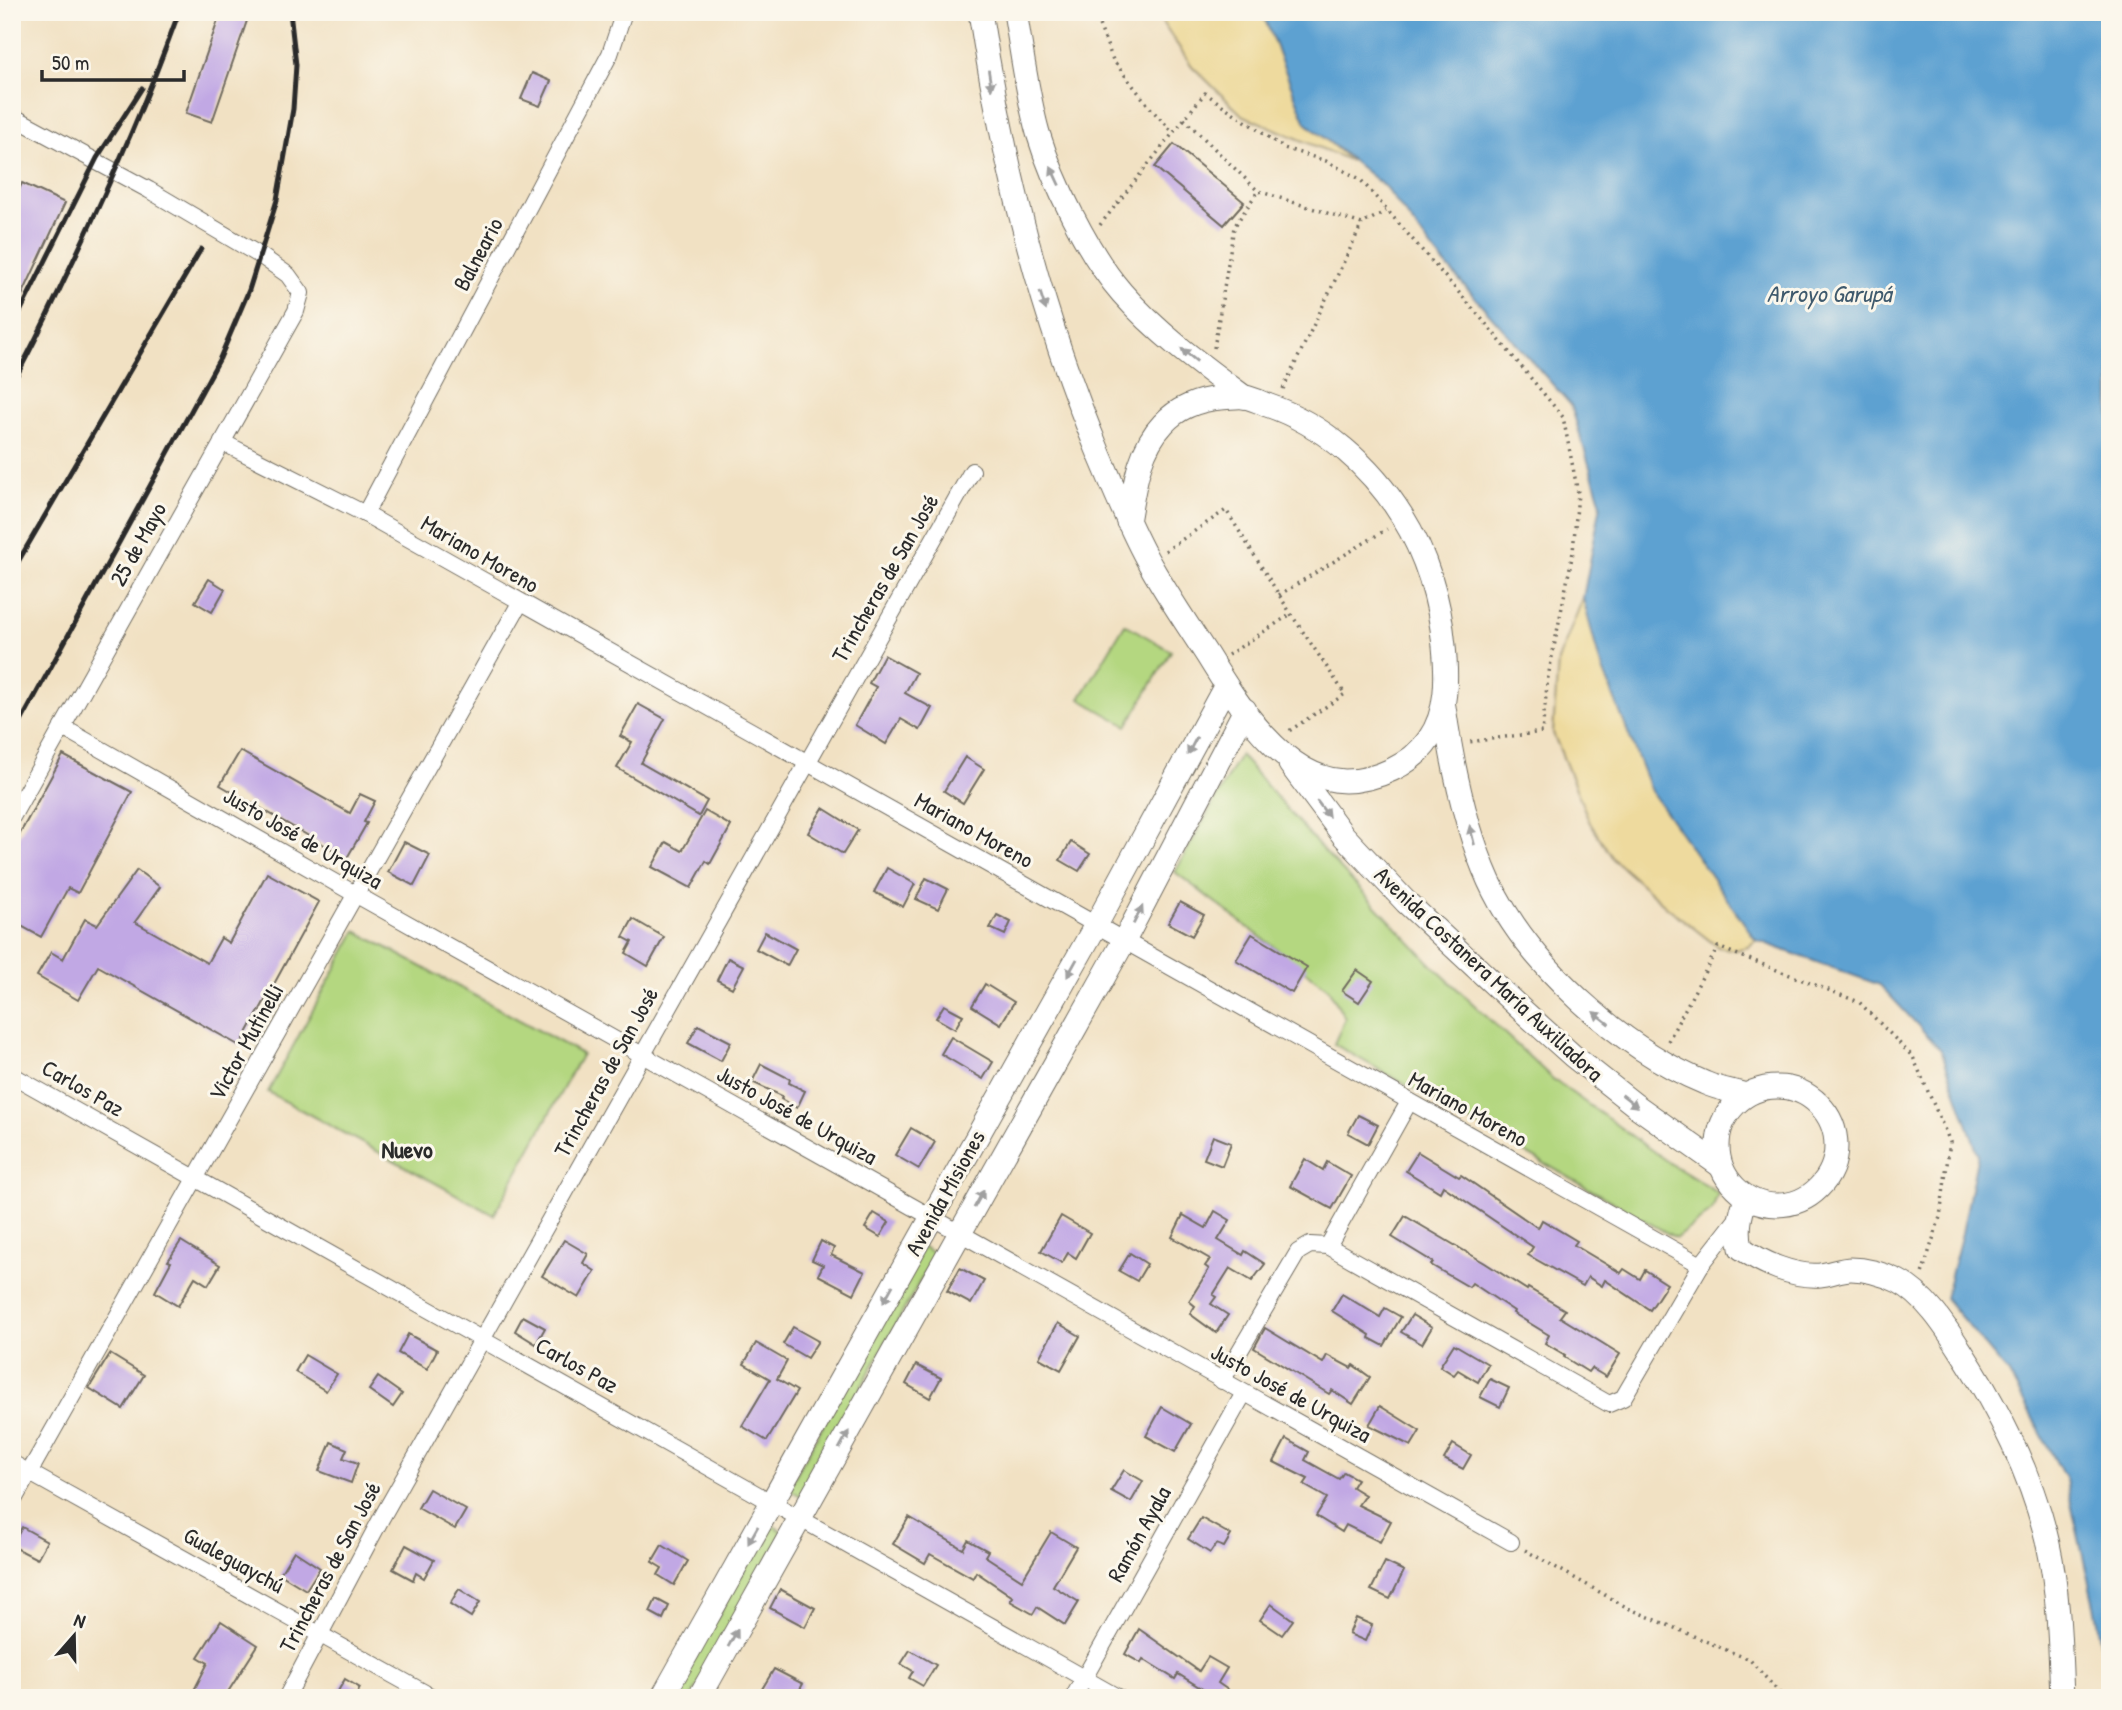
<svg xmlns="http://www.w3.org/2000/svg" width="2122" height="1710" font-family="'Patrick Hand',sans-serif">
<style>
.green{fill:#b4d780;stroke:#708156;stroke-width:2}
.sand{fill:#eeda9e;stroke:#8c8264;stroke-width:2}
.water{fill:#5da1d1;stroke:#44667e;stroke-width:2}
.building{fill:#c1a8e4}
.lines{fill:none;stroke-linecap:round;stroke-linejoin:round}
.minor-casing{stroke:#706b60;stroke-width:18}
.secondary-casing{stroke:#706b60;stroke-width:25}
.path{stroke:#706b60;stroke-width:3.5;stroke-dasharray:2 5;stroke-linecap:butt}
.minor{stroke:#fff;stroke-width:16}
.secondary{stroke:#fff;stroke-width:23}
.rail{stroke:#2b2b2b;stroke-width:5}
.oneway{fill:#a0a0a0}
.labels{text-anchor:middle;stroke-width:6;stroke-linejoin:round;paint-order:stroke}
.street-label{font-size:23px;fill:#2b2b2b;stroke:#fbf7ec}
.water-label{font-size:24px;font-style:italic;fill:#3f5a6d;stroke:#fbf7ec}
.neighbourhood-label{font-size:24px;font-weight:bold;fill:#2b2b2b;stroke:#fbf7ec}
</style>
<rect width="100%" height="100%" fill="#fbf7ec"/>
<filter id="ink" filterUnits="userSpaceOnUse"><feTurbulence type="fractalNoise" baseFrequency=".0143" numOctaves="2"/><feDisplacementMap in="SourceGraphic" scale="14" xChannelSelector="R" yChannelSelector="G"/><feConvolveMatrix kernelMatrix="1 2 1 2 8 2 1 2 1" color-interpolation-filters="sRGB"/></filter>
<filter id="wash" filterUnits="userSpaceOnUse"><feTurbulence type="fractalNoise" baseFrequency=".00686" numOctaves="4" result="noise"/><feDisplacementMap in="SourceGraphic" scale="28" xChannelSelector="R" yChannelSelector="G"/><feGaussianBlur stdDeviation="1.57" result="paint"/><feColorMatrix in="noise" values="0 0 0 0 0 0 0 0 0 0 0 0 0 0 0 0 0 1.4 0 .05"/><feComposite in="paint" operator="in"/></filter>
<g filter="url(#wash)">
<rect width="100%" height="100%" fill="#f1e1c3"/>
<g class="green">
<polygon points="1125,624 1171,651 1127,726 1080,699"/>
<polygon points="1240,755 1319,846 1435,968 1554,1080 1668,1162 1718,1193 1712,1211 1676,1238 1334,1044 1345,1018 1328,988 1175,872"/>
<polygon points="356,931 582,1054 494,1215 268,1092"/>
<polygon points="921,1246 935,1254 801,1496 788,1489"/>
<polygon points="770,1524 784,1532 691,1698 672,1698"/>
</g>
<g class="sand">
<polygon points="1155,12 1262,12 1306,123 1351,161 1242,115 1192,66"/>
<polygon points="1583,598 1599,659 1651,791 1756,940 1748,947 1735,950 1718,947 1667,907 1614,860 1590,823 1553,733 1558,661"/>
</g>
<polygon class="water" points="1262,12 2110,12 2110,1698 2095,1610 2066,1480 2009,1374 1945,1298 1962,1233 1978,1154 1941,1050 1880,985 1756,940 1651,791 1599,659 1583,598 1601,504 1571,405 1437,255 1385,187 1306,123"/>
<g id="blocks">
<g class="building">
<polygon points="221,12 250,12 212,122 186,113"/>
<polygon points="532,73 551,81 540,106 521,99"/>
<polygon points="1174,144 1244,202 1224,225 1155,167"/>
<polygon points="22,183 65,203 12,317 12,205"/>
<polygon points="209,579 225,589 212,612 195,602"/>
<polygon points="884,655 916,673 905,693 932,708 920,730 901,719 886,744 855,725 876,687 869,683"/>
<polygon points="638,704 665,719 641,763 707,801 699,816 617,768 632,742 620,736"/>
<polygon points="240,751 350,813 360,794 375,801 364,822 367,823 347,858 220,785"/>
<polygon points="63,755 132,792 78,893 68,888 41,937 12,921 12,848"/>
<polygon points="965,757 984,769 963,803 944,791"/>
<polygon points="823,808 858,830 843,854 808,833"/>
<polygon points="705,811 731,826 710,864 706,861 691,888 652,867 666,842 682,851"/>
<polygon points="404,842 430,855 414,886 388,872"/>
<polygon points="1071,842 1090,854 1079,871 1060,860"/>
<polygon points="887,868 915,884 903,907 874,892"/>
<polygon points="137,870 160,887 135,922 207,963 221,938 229,943 267,873 319,902 240,1046 98,966 78,1000 37,976 51,952 63,959 85,919 97,925"/>
<polygon points="926,878 948,889 938,909 916,899"/>
<polygon points="1180,902 1204,915 1192,936 1168,923"/>
<polygon points="997,915 1011,922 1005,935 990,928"/>
<polygon points="633,919 664,937 648,966 626,953 632,942 623,937"/>
<polygon points="765,932 796,949 787,966 756,949"/>
<polygon points="1252,934 1307,967 1292,993 1236,960"/>
<polygon points="728,958 744,966 732,988 717,980"/>
<polygon points="1357,970 1373,981 1359,1002 1342,991"/>
<polygon points="985,984 1014,1002 1001,1024 972,1006"/>
<polygon points="944,1005 963,1015 955,1029 936,1018"/>
<polygon points="698,1025 731,1042 721,1061 688,1043"/>
<polygon points="951,1037 993,1062 983,1079 941,1054"/>
<polygon points="761,1064 790,1079 789,1083 805,1091 797,1108 781,1099 782,1096 752,1082"/>
<polygon points="1358,1115 1378,1125 1368,1144 1348,1133"/>
<polygon points="911,1128 935,1142 919,1169 895,1155"/>
<polygon points="1213,1136 1231,1143 1222,1166 1204,1159"/>
<polygon points="1418,1152 1459,1177 1461,1175 1538,1228 1542,1220 1577,1241 1574,1245 1621,1273 1624,1269 1640,1279 1645,1270 1667,1284 1650,1310 1605,1280 1602,1286 1588,1277 1583,1286 1528,1255 1533,1247 1443,1186 1440,1192 1406,1171"/>
<polygon points="1305,1159 1323,1170 1327,1162 1351,1176 1332,1209 1290,1186"/>
<polygon points="1215,1211 1230,1220 1218,1240 1243,1255 1245,1251 1265,1264 1252,1281 1230,1268 1213,1295 1216,1297 1211,1304 1228,1315 1216,1333 1190,1314 1195,1306 1189,1301 1209,1269 1205,1266 1210,1259 1172,1237 1183,1215 1206,1228"/>
<polygon points="874,1213 889,1222 880,1237 865,1228"/>
<polygon points="1061,1216 1090,1233 1076,1258 1068,1253 1062,1263 1041,1251"/>
<polygon points="1405,1216 1485,1263 1527,1290 1528,1288 1565,1310 1560,1317 1620,1354 1606,1377 1591,1368 1588,1372 1564,1357 1565,1355 1545,1343 1549,1335 1513,1313 1514,1311 1472,1283 1469,1287 1431,1265 1433,1262 1392,1237"/>
<polygon points="564,1240 588,1254 583,1263 595,1271 579,1298 542,1276"/>
<polygon points="181,1241 220,1265 208,1285 195,1277 178,1306 155,1292 171,1262 168,1261"/>
<polygon points="821,1241 834,1248 831,1255 865,1272 854,1294 818,1275 823,1265 812,1260"/>
<polygon points="1130,1253 1147,1264 1137,1281 1119,1271"/>
<polygon points="960,1268 984,1281 971,1304 947,1291"/>
<polygon points="1342,1294 1380,1317 1385,1308 1401,1317 1384,1346 1369,1338 1370,1335 1332,1311"/>
<polygon points="1412,1315 1432,1327 1422,1344 1401,1332"/>
<polygon points="523,1316 545,1328 536,1344 515,1331"/>
<polygon points="1058,1323 1080,1336 1061,1370 1039,1358"/>
<polygon points="793,1327 818,1341 807,1358 783,1344"/>
<polygon points="1265,1328 1323,1363 1327,1355 1351,1368 1353,1365 1370,1377 1353,1404 1332,1390 1329,1394 1254,1348"/>
<polygon points="408,1334 437,1350 427,1369 398,1353"/>
<polygon points="756,1343 787,1361 777,1379 797,1391 767,1441 742,1426 770,1379 744,1364"/>
<polygon points="1454,1344 1488,1364 1478,1382 1458,1370 1454,1375 1440,1366"/>
<polygon points="110,1354 144,1375 123,1409 89,1388"/>
<polygon points="305,1355 337,1374 326,1391 295,1372"/>
<polygon points="916,1365 941,1378 930,1398 906,1384"/>
<polygon points="378,1377 402,1394 393,1407 369,1390"/>
<polygon points="1490,1379 1509,1388 1500,1407 1480,1397"/>
<polygon points="1380,1406 1420,1431 1411,1446 1369,1425"/>
<polygon points="1162,1407 1191,1424 1175,1452 1146,1436"/>
<polygon points="1286,1439 1309,1452 1305,1460 1339,1479 1344,1472 1357,1479 1352,1487 1365,1495 1358,1505 1391,1521 1380,1542 1346,1525 1342,1532 1316,1516 1327,1498 1304,1485 1308,1479 1274,1462"/>
<polygon points="331,1442 347,1449 343,1458 358,1463 351,1483 319,1471"/>
<polygon points="1453,1444 1471,1455 1463,1469 1444,1459"/>
<polygon points="1124,1470 1143,1481 1131,1502 1111,1491"/>
<polygon points="429,1489 466,1510 455,1529 418,1508"/>
<polygon points="909,1517 963,1549 968,1540 988,1551 985,1556 1022,1580 1051,1532 1076,1547 1053,1586 1079,1602 1065,1625 1037,1607 1033,1614 1010,1601 1013,1597 976,1572 973,1578 930,1554 925,1563 893,1544"/>
<polygon points="1201,1518 1231,1535 1224,1547 1216,1544 1210,1553 1188,1539"/>
<polygon points="22,1527 47,1541 37,1559 12,1546"/>
<polygon points="406,1545 434,1560 424,1578 416,1573 413,1580 393,1569"/>
<polygon points="662,1545 688,1561 674,1585 658,1575 662,1568 652,1562"/>
<polygon points="294,1551 320,1568 306,1590 280,1574"/>
<polygon points="1385,1562 1404,1571 1390,1599 1371,1590"/>
<polygon points="459,1589 480,1602 471,1617 450,1604"/>
<polygon points="780,1589 815,1608 805,1627 770,1608"/>
<polygon points="656,1599 669,1606 663,1619 650,1612"/>
<polygon points="1271,1604 1293,1620 1282,1635 1260,1620"/>
<polygon points="1356,1618 1372,1625 1365,1641 1349,1634"/>
<polygon points="221,1621 258,1645 224,1698 190,1698 208,1663 198,1657"/>
<polygon points="1139,1629 1199,1671 1208,1657 1227,1668 1218,1683 1228,1690 1223,1698 1217,1698 1178,1674 1175,1679 1143,1659 1141,1663 1125,1654"/>
<polygon points="910,1650 936,1665 923,1686 909,1678 913,1671 901,1664"/>
<polygon points="774,1669 803,1684 795,1698 777,1698 762,1689"/>
<polygon points="345,1679 360,1688 355,1698 334,1698"/>
</g>
</g>
</g>
<g filter="url(#ink)">
<use href="#blocks" fill-opacity="0" stroke="#706b60" stroke-width="2"/>
<g class="lines">
<g class="minor-casing">
<g id="minor">
<polyline points="12,116 149,190 261,256 288,275 301,293 296,311 12,817"/>
<polyline points="222,442 365,514 1701,1265"/>
<polyline points="365,514 610,54 624,12"/>
<polyline points="62,727 355,894 1511,1542"/>
<polyline points="12,1075 1119,1698"/>
<polyline points="1328,1246 1609,1404 1623,1398 1701,1265 1740,1215"/>
<polyline points="1222,1381 1298,1252 1310,1245 1328,1246 1409,1102"/>
<polyline points="12,1463 434,1698"/>
<polyline points="12,1503 520,603"/>
<polyline points="286,1698 382,1517 972,471"/>
<polyline points="1073,1698 1244,1393"/>
</g>
</g>
<g class="secondary-casing">
<g id="secondary">
<path d="M980 12C1004 166 1040 313 1100 456 1115 491 1129 526 1147 559 1165 592 1187 624 1207 655 1236 702 1284 780 1345 781 1375 781 1412 765 1429 739 1448 712 1447 677 1444 646 1440 601 1426 554 1402 516 1371 466 1323 424 1267 405 1260 402 1252 398 1244 397 1237 396 1228 398 1220 398 1199 400 1177 408 1163 424 1138 450 1134 489 1128 522"/>
<path d="M1015 12C1022 52 1027 94 1038 133 1053 182 1088 254 1122 293 1157 333 1201 365 1244 397"/>
<path d="M1444 707C1452 763 1465 828 1489 881 1527 964 1621 1048 1705 1083 1718 1089 1733 1091 1746 1095"/>
<polyline points="1290,764 1343,835 1406,902 1524,1012 1573,1056 1635,1105 1721,1166"/>
<circle cx="1777" cy="1146" r="59"/>
<path d="M1746 1198C1740 1215 1737 1229 1741 1248 1762 1263 1793 1277 1820 1275 1830 1274 1841 1269 1851 1269 1866 1269 1885 1275 1898 1281 1925 1295 1945 1326 1961 1351 1999 1410 2032 1475 2048 1544 2059 1593 2060 1648 2062 1698"/>
<polyline points="662,1698 1096,925 1225,687"/>
<polyline points="699,1698 1124,941 1245,710"/>
</g>
</g>
<g class="path">
<polyline points="1094,12 1113,60 1152,110 1173,132"/>
<polyline points="1184,119 1258,191 1362,224 1386,211"/>
<polyline points="1100,225 1205,93 1284,148 1326,161 1360,179 1481,318 1563,417 1578,493 1573,552 1548,677 1542,732 1469,742"/>
<polyline points="1214,348 1234,227 1258,191"/>
<polyline points="1283,389 1362,224"/>
<polyline points="1165,551 1226,510 1291,614 1345,694 1289,731"/>
<polyline points="1279,595 1387,529"/>
<polyline points="1228,655 1291,614"/>
<polyline points="1668,1041 1718,947 1859,1002 1913,1057 1950,1142 1940,1217 1922,1274"/>
<polyline points="1525,1550 1628,1608 1750,1660 1784,1698"/>
</g>
<use href="#minor" class="minor"/>
<use href="#secondary" class="secondary"/>
<g class="rail">
<polyline points="12,328 97,158 142,88"/>
<path d="M12 384C35 343 54 301 74 259 113 178 148 97 179 12"/>
<polyline points="12,572 201,249"/>
<polyline points="12,738 220,358 249,290 277,200 293,109 296,65 290,12"/>
</g>
</g>
<defs><path id="oneway-solid" d="M-6-.8H1V-3.2L6.5 0L1 3.2V.8H-6Z" transform="scale(1.75)"/></defs>
<g class="oneway">
<use href="#oneway-solid" transform="translate(990 80) rotate(81)"/>
<use href="#oneway-solid" transform="translate(1055 176) rotate(-115)"/>
<use href="#oneway-solid" transform="translate(1043 301) rotate(72)"/>
<use href="#oneway-solid" transform="translate(1189 355) rotate(-141)"/>
<use href="#oneway-solid" transform="translate(1192 746) rotate(118)"/>
<use href="#oneway-solid" transform="translate(1323 809) rotate(53)"/>
<use href="#oneway-solid" transform="translate(1472 835) rotate(-104)"/>
<use href="#oneway-solid" transform="translate(1138 915) rotate(-63)"/>
<use href="#oneway-solid" transform="translate(1072 968) rotate(119)"/>
<use href="#oneway-solid" transform="translate(1601 1018) rotate(-142)"/>
<use href="#oneway-solid" transform="translate(1630 1101) rotate(38)"/>
<use href="#oneway-solid" transform="translate(979 1199) rotate(-61)"/>
<use href="#oneway-solid" transform="translate(888 1294) rotate(119)"/>
<use href="#oneway-solid" transform="translate(844 1440) rotate(-61)"/>
<use href="#oneway-solid" transform="translate(753 1535) rotate(119)"/>
<use href="#oneway-solid" transform="translate(733 1638) rotate(-61)"/>
</g>
</g>
<g class="labels">
<g class="street-label">
<text transform="translate(478 254) rotate(-62)" y="8">Balneario</text>
<text transform="translate(138 544) rotate(-61)" y="8">25 de Mayo</text>
<text transform="translate(480 554) rotate(30)" y="8">Mariano Moreno</text>
<text transform="translate(885 578) rotate(-60)" y="8">Trincheras de San José</text>
<text transform="translate(974 830) rotate(29)" y="8">Mariano Moreno</text>
<text transform="translate(303 838) rotate(30)" y="8">Justo José de Urquiza</text>
<text transform="translate(1489 974) rotate(43)" y="8">Avenida Costanera María Auxiliadora</text>
<text transform="translate(246 1042) rotate(-61)" y="8">Victor Mutinelli</text>
<text transform="translate(606 1072) rotate(-61)" y="8">Trincheras de San José</text>
<text transform="translate(83 1088) rotate(30)" y="8">Carlos Paz</text>
<text transform="translate(1468 1109) rotate(29)" y="8">Mariano Moreno</text>
<text transform="translate(797 1115) rotate(29)" y="8">Justo José de Urquiza</text>
<text transform="translate(945 1193) rotate(-61)" y="8">Avenida Misiones</text>
<text transform="translate(577 1365) rotate(29)" y="8">Carlos Paz</text>
<text transform="translate(1291 1393) rotate(29)" y="8">Justo José de Urquiza</text>
<text transform="translate(1139 1534) rotate(-61)" y="8">Ramón Ayala</text>
<text transform="translate(234 1560) rotate(29)" y="8">Gualeguaychú</text>
<text transform="translate(330 1567) rotate(-62)" y="8">Trincheras de San José</text>
</g>
<g class="water-label">
<text x="1829" y="302">Arroyo Garupá</text>
</g>
<g class="neighbourhood-label">
<text x="407" y="1158">Nuevo</text>
</g>
</g>
<rect width="2122" height="1710" fill="none" stroke="#fbf7ec" stroke-width="42"/>
<g transform="translate(74 1636) rotate(20)" stroke="#fbf7ec" stroke-width="5" paint-order="stroke">
<path d="M0-5L12 26L0 18L-12 26Z" fill="#2b2b2b"/>
<text y="-10" font-size="19" font-weight="bold" text-anchor="middle" fill="#2b2b2b">N</text>
</g>
<path d="M42 70v10h142v-10" fill="none" stroke="#2b2b2b" stroke-width="3.5"/>
<text x="52" y="70" font-size="21" fill="#2b2b2b" stroke="#fbf7ec" stroke-width="5" paint-order="stroke">50 m</text>
</svg>
